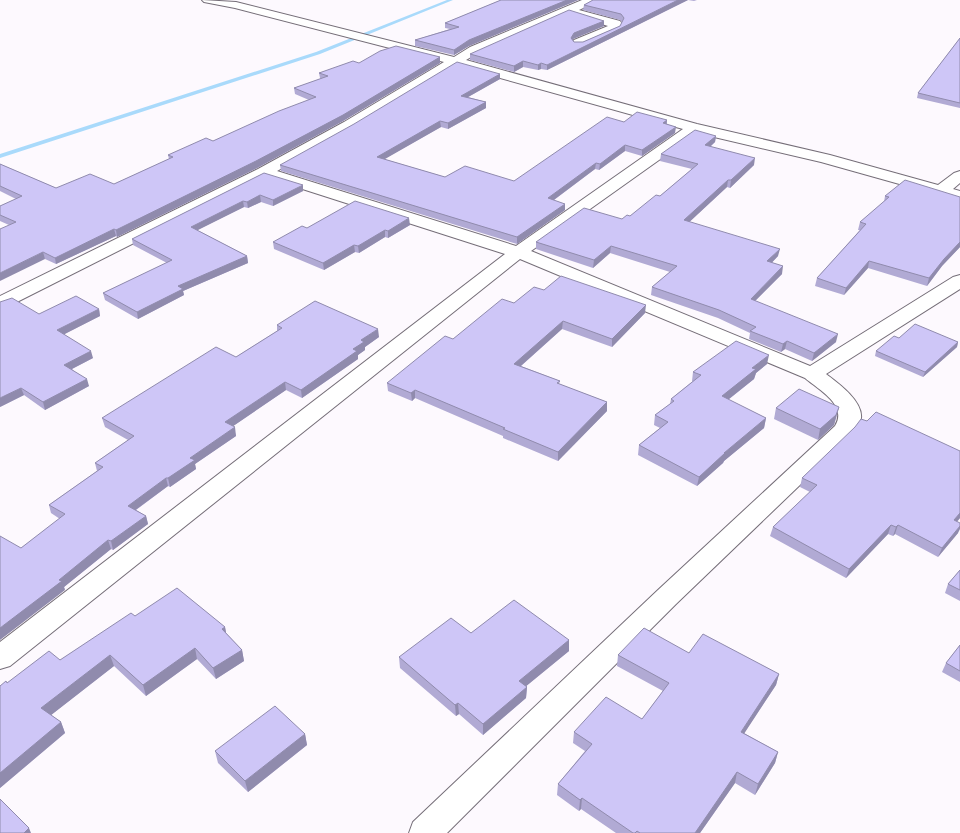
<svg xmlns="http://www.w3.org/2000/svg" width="960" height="833" font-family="Quicksand,sans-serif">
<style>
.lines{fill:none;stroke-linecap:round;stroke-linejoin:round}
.stream{fill:#a9dafb;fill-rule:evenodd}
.minor-casing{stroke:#756e78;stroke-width:2}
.minor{fill:#fff;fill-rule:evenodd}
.wall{fill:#b1aad4}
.shaded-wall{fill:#908bad}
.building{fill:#cec6f7;stroke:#908bad}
</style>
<rect width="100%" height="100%" fill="#fdf9fe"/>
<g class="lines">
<polygon class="stream" points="447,0 453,0 320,54 0,158 0,154 316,52"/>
<g class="minor-casing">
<path id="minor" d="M202 0 236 2 454 57 470 47 582 0H598L596 2 579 10 620 21 622 24 619 30 582 46H574L572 43 574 40 608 26 569 14 478 53 466 60 697 124 830 155 938 185 954 173 960 171V183L953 189 960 191V201L821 162 697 133 531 251 810 366 953 277 960 275V289L826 374C838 383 863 401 861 418 860 424 855 430 852 435L676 604 447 833H409L413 822 658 590 835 426C848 405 819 390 805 378L520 259 10 666 0 669V642L505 254 265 177 7 307 0 309V296L258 169 344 122 444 62 235 8 204 2ZM457 66 683 129 516 246 277 171 354 128Z"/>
</g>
<use href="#minor" class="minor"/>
</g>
<g class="wall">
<polygon points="501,0 578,0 469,46 454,55 415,46 415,40 450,29 445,28 445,23"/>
<polygon points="593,0 697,0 694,1 688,0 547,70 541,69 538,70 523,67 514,72 470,60 470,54 604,21 604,26 573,39 573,40 574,42 583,42 620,26 622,22 620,20 583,10 584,5"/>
<polygon points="960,38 960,108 917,98 918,93"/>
<polygon points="440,57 440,63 343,121 257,168 117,237 116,236 56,264 45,259 9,225 0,221 0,206 16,199 0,191 0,164 56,188 114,184 169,159 168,155 213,141 309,100 295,94 294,88 321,79 320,78 319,73 359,63"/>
<polygon points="500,74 500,79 468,97 486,102 486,108 448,129 441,127 384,159 445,177 514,181 624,122 667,120 667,124 675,133 642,156 625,151 599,170 595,169 554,200 565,210 517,244 281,171 280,165"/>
<polygon points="716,136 715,142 710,147 754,165 730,188 727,187 689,222 778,256 772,262 782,274 755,301 836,342 812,361 785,349 781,352 749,339 750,333 718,318 651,295 652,287 670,272 610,253 593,268 536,249 536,242 622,219 630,216 660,196 692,169 660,161 661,154"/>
<polygon points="264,173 303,191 273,206 261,202 248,208 244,207 197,230 247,256 248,263 183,291 184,295 138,319 105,300 103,293 167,263 133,245 132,239"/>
<polygon points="885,196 960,197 960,247 942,266 927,286 868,268 844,295 815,286 817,278 860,230 858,230 860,222 884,202"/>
<polygon points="410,225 388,238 385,237 359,253 355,252 324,270 274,249 273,242 307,228"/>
<polygon points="544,290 645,313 612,347 562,329 521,366 560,381 559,384 607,402 607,411 558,461 503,438 503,436 415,398 412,401 388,391 387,383 453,339 514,303"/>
<polygon points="99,309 100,316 64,334 93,358 72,369 89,386 45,410 24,395 0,407 39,314"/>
<polygon points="277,325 379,337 365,347 365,350 358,355 358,359 302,398 286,390 233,426 236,436 195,464 196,469 170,487 168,486 136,510 146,516 148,524 113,550 111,549 64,587 65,590 21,548 60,519 51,513 49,505 97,471 95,463 128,440 105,427 102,418 236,357 277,331"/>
<polygon points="899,338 958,342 957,347 923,377 875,356 876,351"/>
<polygon points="767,364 756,373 754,379 728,400 766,418 764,428 724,461 723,463 697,486 638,455 639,445 660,428 654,425 655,415 670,404 671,399 693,381 692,381 693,372"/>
<polygon points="839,407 834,425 818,440 774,419 776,408"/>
<polygon points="867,421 960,451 960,518 957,522 958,533 938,557 895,534 893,536 888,534 846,578 770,536 773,527 810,492 800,487 802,478"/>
<polygon points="960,570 960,601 945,593 948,584"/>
<polygon points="135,616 225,627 226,633 242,650 244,661 216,679 197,659 146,696 114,666 51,715 61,722 65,733 0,788 0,686 60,660"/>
<polygon points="471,633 569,640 569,651 526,686 527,687 526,698 483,735 459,714 456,716 400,668 399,657"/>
<polygon points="960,645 960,682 942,672 946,663"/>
<polygon points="689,653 779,674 776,685 744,733 778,752 775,763 755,795 735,783 700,833 616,833 581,809 579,811 557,795 558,784 585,751 573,743 574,732 642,719 663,691 617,666 618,655"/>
<polygon points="305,734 307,745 248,792 218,763 215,751"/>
</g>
<g class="shaded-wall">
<polygon points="567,0 578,0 469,46 454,55 454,50 469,40"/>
<polygon points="678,0 688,0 547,70 547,65"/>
<polygon points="604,21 604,26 573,39 571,44 571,38 574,33"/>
<polygon points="440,57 440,63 343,121 257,168 117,237 116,230"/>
<polygon points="523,61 523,67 514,72 514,66"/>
<polygon points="541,63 541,69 538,70 538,65"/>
<polygon points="500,74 500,79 461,101 461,96"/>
<polygon points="486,102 486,108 448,129 448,123"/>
<polygon points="667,120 666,126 663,123"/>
<polygon points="440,121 441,127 378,163 377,157"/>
<polygon points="676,127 675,133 642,156 642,150"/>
<polygon points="716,136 715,142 704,152 705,145"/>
<polygon points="625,145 625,151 599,170 600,164"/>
<polygon points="755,158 754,165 730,188 731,180"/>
<polygon points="596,163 595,169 547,205 548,198"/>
<polygon points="728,180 727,187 683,228 684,220"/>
<polygon points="303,185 303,191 273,206 273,200"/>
<polygon points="260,195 261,202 248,208 247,202"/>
<polygon points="243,201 244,207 192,233 191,227"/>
<polygon points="565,204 565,210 517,244 517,237"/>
<polygon points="409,218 410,225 388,238 388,231"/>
<polygon points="114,229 116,236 56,264 55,258"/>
<polygon points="385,230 385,237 359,253 358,246"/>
<polygon points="960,242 960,247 942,266 927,286 929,278 944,259"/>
<polygon points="354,245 355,252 324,270 323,263"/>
<polygon points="611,246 610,253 593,268 594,260"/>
<polygon points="780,249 778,256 766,269 767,261"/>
<polygon points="43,252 45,259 0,281 0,273"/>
<polygon points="247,256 248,263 183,291 184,295 138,319 137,312 178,286"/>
<polygon points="869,261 868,268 844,295 846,288"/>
<polygon points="783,266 782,274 749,307 751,299"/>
<polygon points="646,305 645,313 612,347 612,339"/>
<polygon points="99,309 100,316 59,337 57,330"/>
<polygon points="563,321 562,329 514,372 514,364"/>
<polygon points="378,329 379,337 365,347 365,350 358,355 358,359 302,398 301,390 353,349 361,340"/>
<polygon points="838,334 836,342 812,361 814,353"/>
<polygon points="787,341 785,349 781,352 783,344"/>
<polygon points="958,342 957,347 923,377 925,372"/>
<polygon points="91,351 93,358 66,372 64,365"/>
<polygon points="769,355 767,364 756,373 754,379 720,406 722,396 752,368"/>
<polygon points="87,379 89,386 45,410 43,402"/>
<polygon points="285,382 286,390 226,431 225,422"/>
<polygon points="21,388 24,395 0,407 0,398"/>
<polygon points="415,390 415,398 412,401 411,393"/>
<polygon points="607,402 607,411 558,461 558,452"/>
<polygon points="839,407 834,425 818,440 820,429"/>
<polygon points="766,418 764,428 724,461 723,463 697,486 699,477 724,453"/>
<polygon points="235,427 236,436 195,464 196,469 170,487 168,478 190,458"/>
<polygon points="166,478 168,486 130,514 128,506"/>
<polygon points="960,513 960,518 950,529 954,520"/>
<polygon points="146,516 148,524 113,550 111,541"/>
<polygon points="891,525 888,534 846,578 849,569"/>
<polygon points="898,525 895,534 893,536 896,527"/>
<polygon points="960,526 960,529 958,533 938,557 942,548"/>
<polygon points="108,540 111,549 64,587 65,590 0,640 0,628"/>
<polygon points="225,627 227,638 222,629"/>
<polygon points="569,640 569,651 519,692 519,681"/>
<polygon points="195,648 197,659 146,696 143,685"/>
<polygon points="242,650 244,661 216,679 213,668"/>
<polygon points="110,655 114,666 46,719 41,708"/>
<polygon points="779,674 776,685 738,743 741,732"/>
<polygon points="527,687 526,698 483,735 483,724"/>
<polygon points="458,703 459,714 456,716 455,705"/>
<polygon points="61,722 65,733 0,788 0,773"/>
<polygon points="305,734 307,745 248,792 245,781"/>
<polygon points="778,752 775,763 755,795 758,784"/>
<polygon points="737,772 735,783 700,833 695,833"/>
<polygon points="582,798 581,809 579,811 580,800"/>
<polygon points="29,828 31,833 24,833"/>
</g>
<g class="building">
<polygon points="501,0 567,0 469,40 454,50 415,40 459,27 445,23"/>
<polygon points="593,0 678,0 547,65 541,63 538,65 523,61 514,66 470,54 569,10 604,21 574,33 571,38 574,42 583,42 620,26 624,18 621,14 584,5"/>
<polygon points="960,38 960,103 918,93"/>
<polygon points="396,46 440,57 343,115 256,161 116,230 114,229 55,258 43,252 0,273 0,229 16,222 0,215 0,206 22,196 0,186 0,164 56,188 90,174 114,184 173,157 168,155 206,138 213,141 279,111 316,97 294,88 328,76 319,73 353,61 359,63 380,51"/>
<polygon points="457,62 500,74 461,96 486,102 448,123 440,121 377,157 445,177 465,166 514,181 607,117 624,122 637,112 667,120 663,123 676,127 642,150 625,145 600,164 596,163 548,198 565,204 517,237 280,165 354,124"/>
<polygon points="695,130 716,136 705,145 755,158 731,180 728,180 684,220 780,249 767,261 783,266 751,299 838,334 814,353 787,341 783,344 750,331 756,327 719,310 652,287 677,266 611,246 594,260 536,242 584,208 622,219 627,215 630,216 656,195 660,196 698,164 661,154"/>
<polygon points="264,173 303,185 273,200 260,195 247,202 243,201 191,227 247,256 178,286 183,289 137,312 103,293 172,260 132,239"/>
<polygon points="905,180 960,197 960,242 944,259 929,278 869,261 846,288 817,278 866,224 860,222 889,197 885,196"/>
<polygon points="355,201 409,218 388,231 385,230 358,246 354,245 323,263 273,242 302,226 307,228"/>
<polygon points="561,276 646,305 612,339 563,321 514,364 560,381 557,383 607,402 558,452 503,429 505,428 415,390 411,393 387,383 445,336 453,339 502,299 514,303 534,287 544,290"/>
<polygon points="76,296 99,309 57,330 91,351 64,365 87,379 43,402 21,388 0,398 0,302 12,298 39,314"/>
<polygon points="315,301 378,329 361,340 364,342 353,349 357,351 301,390 285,382 225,422 235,427 190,458 195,460 168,478 166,478 128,506 146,516 111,541 108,540 59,580 62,581 0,628 0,536 21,548 65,514 49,505 103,467 95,463 134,436 102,418 216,347 236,357 282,328 277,325"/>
<polygon points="915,324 958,342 925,372 876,351 894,336 899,338"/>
<polygon points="736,341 769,355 752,368 756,369 722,396 766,418 724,453 725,453 699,477 639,445 668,422 655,415 674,401 671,399 701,375 693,372"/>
<polygon points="799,389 839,407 836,415 820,429 776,408"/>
<polygon points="876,412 960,451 960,513 954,520 960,523 960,526 942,548 898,525 896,527 891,525 849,569 773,527 817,485 802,478 855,427 861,419 867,421"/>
<polygon points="960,570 960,590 948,584"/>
<polygon points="177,588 225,627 222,629 242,650 213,668 195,648 143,685 110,655 41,708 61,722 0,773 0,686 6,681 7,683 49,651 60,660 131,613 135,616"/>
<polygon points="514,600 569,640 519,681 527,687 483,724 458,703 455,705 399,657 451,618 471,633"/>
<polygon points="644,628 689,653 703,634 779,674 741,732 778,752 758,784 737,772 695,833 640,833 637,831 635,833 633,833 582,798 580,800 558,784 592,744 574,732 606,697 642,719 669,683 618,655"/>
<polygon points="960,645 960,671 946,663"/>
<polygon points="275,706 305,734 245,781 215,751"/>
<polygon points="0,799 29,828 24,833 0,833"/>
</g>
</svg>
